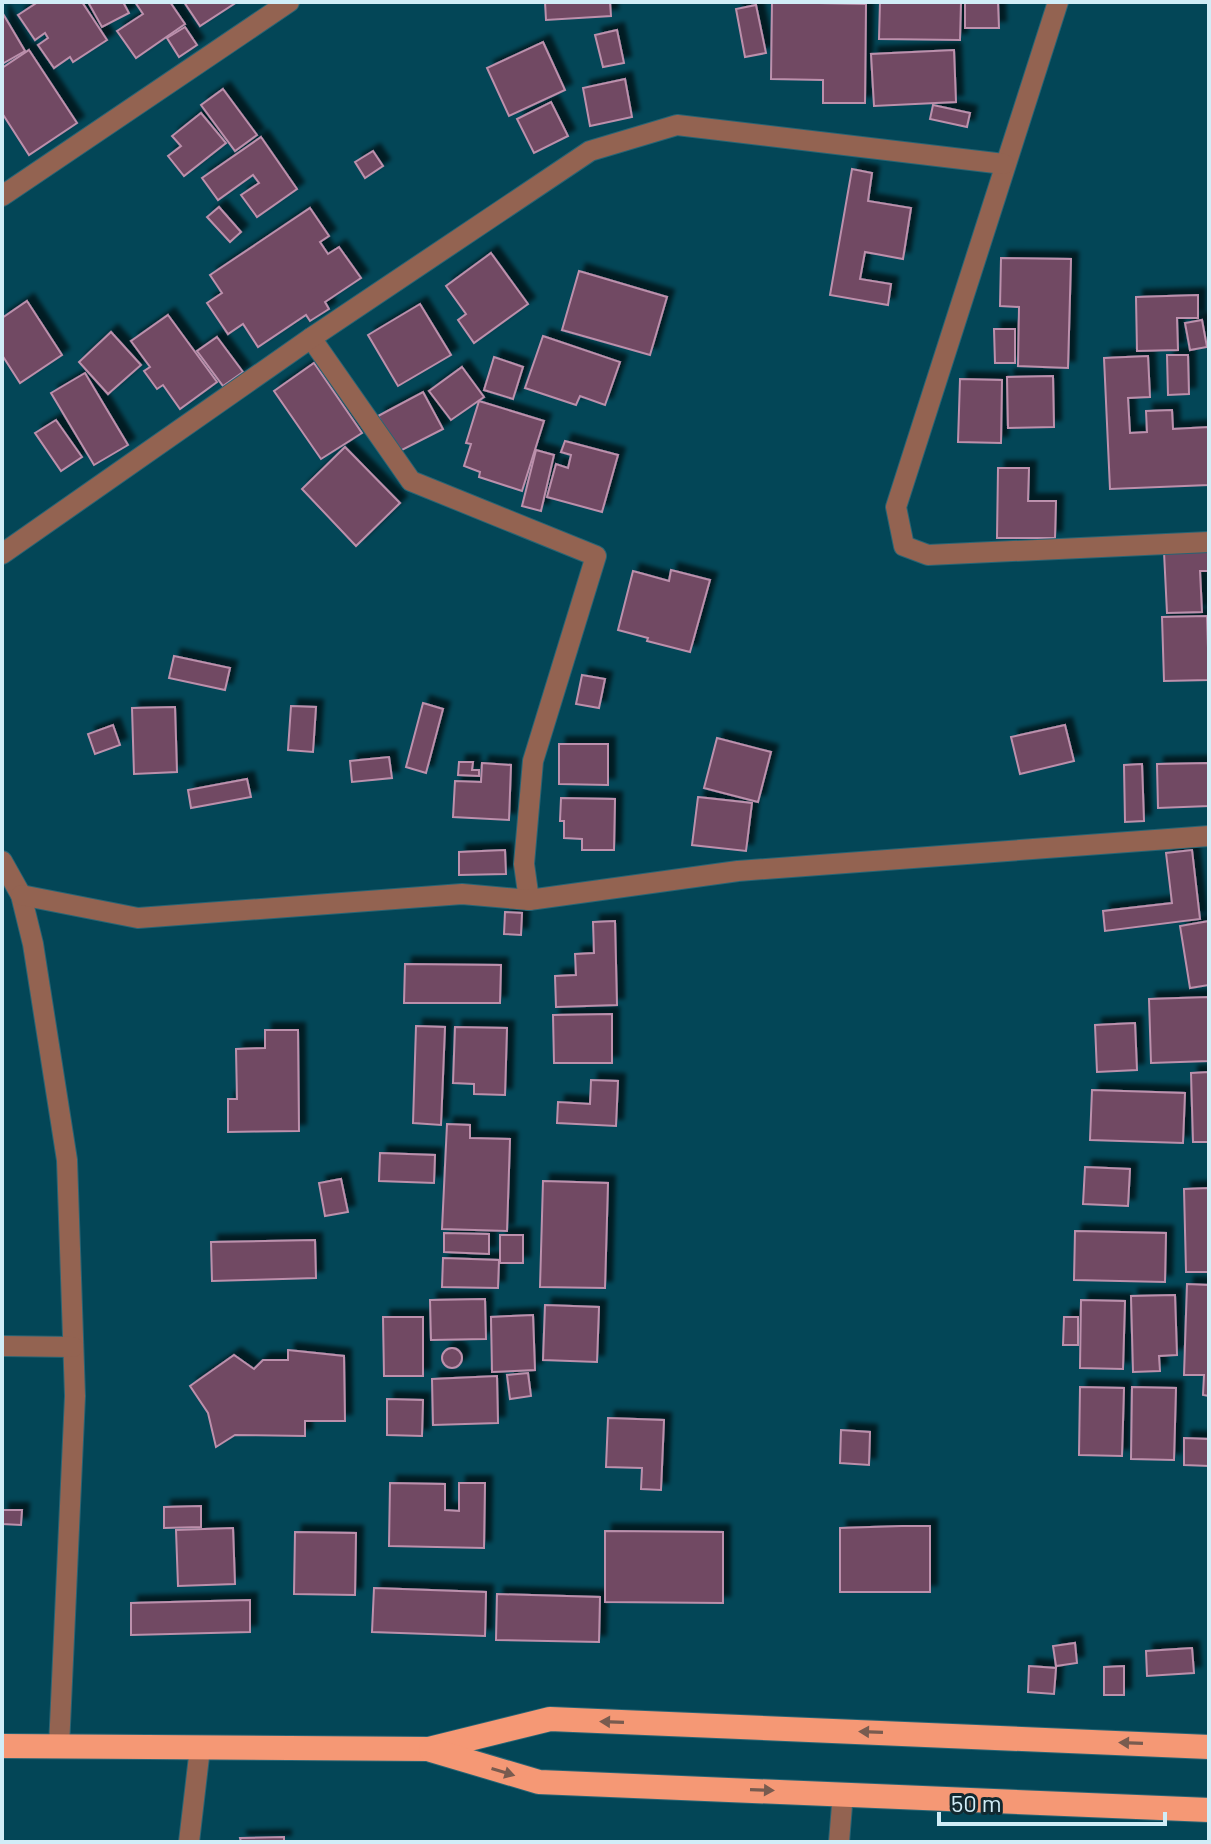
<svg xmlns="http://www.w3.org/2000/svg" width="1211" height="1844" font-family="Barlow,sans-serif">
<style>
.building{fill:#714963;stroke:#bc90ac;stroke-width:2;filter:url(#shadow)}
.lines{fill:none;stroke-linecap:round;stroke-linejoin:round}
.minor-casing{stroke:#286474;stroke-width:22}
.highway-casing{stroke:#286474;stroke-width:26}
.minor{stroke:#936351;stroke-width:20}
.highway{stroke:#f59875;stroke-width:24}
.oneway{fill:#785b4f}
</style>
<defs>
<filter id="shadow"><feDropShadow dx="7" dy="-7" stdDeviation="2" flood-color="#0009"/></filter>
</defs>
<rect width="100%" height="100%" fill="#034657"/>
<g class="building">
<polygon points="38,2 82,2 107,40 73,62 70,57 54,68 38,45 48,38 45,33 35,40 18,15"/>
<polygon points="88,2 123,2 129,13 102,27"/>
<polygon points="135,2 170,2 185,24 136,58 117,31 143,14"/>
<polygon points="184,2 237,2 200,26"/>
<polygon points="545,2 610,2 611,16 546,20"/>
<polygon points="772,2 866,4 865,103 823,103 823,80 771,79"/>
<polygon points="880,2 961,2 960,40 879,39"/>
<polygon points="965,2 998,2 999,28 965,28"/>
<polygon points="756,5 766,53 745,57 736,9"/>
<polygon points="2,12 25,51 2,64"/>
<polygon points="185,27 197,45 179,57 167,38"/>
<polygon points="617,30 624,63 603,67 595,35"/>
<polygon points="543,42 565,90 509,116 487,68"/>
<polygon points="29,50 77,123 29,155 2,113 2,68"/>
<polygon points="954,50 956,102 874,106 871,54"/>
<polygon points="625,79 632,117 590,126 583,88"/>
<polygon points="223,89 257,135 235,151 201,105"/>
<polygon points="551,102 568,136 534,153 517,119"/>
<polygon points="933,105 970,113 967,127 930,119"/>
<polygon points="201,113 226,143 184,176 168,156 181,146 172,136"/>
<polygon points="261,137 297,189 257,217 241,195 259,183 253,175 218,200 202,178"/>
<polygon points="373,151 383,166 365,178 355,162"/>
<polygon points="852,169 872,173 868,201 911,208 903,259 865,252 860,279 891,284 888,305 830,295"/>
<polygon points="219,207 241,232 230,242 207,217"/>
<polygon points="310,208 329,236 320,242 328,254 339,247 361,278 325,302 329,309 310,321 306,315 258,347 243,324 228,334 207,303 222,293 210,275"/>
<polygon points="491,253 528,304 474,343 458,320 466,314 446,286"/>
<polygon points="1001,258 1071,259 1068,368 1018,366 1019,307 1000,306"/>
<polygon points="579,271 667,297 650,355 562,330"/>
<polygon points="1198,295 1198,318 1177,318 1178,350 1137,351 1136,297"/>
<polygon points="27,301 62,355 20,383 2,355 2,318"/>
<polygon points="420,304 451,355 398,386 368,335"/>
<polygon points="168,315 217,382 180,409 163,385 157,389 144,371 150,367 131,341"/>
<polygon points="1202,320 1207,347 1190,350 1185,323"/>
<polygon points="994,329 1015,329 1015,363 995,363"/>
<polygon points="111,332 141,365 108,394 79,362"/>
<polygon points="543,336 620,362 605,405 580,396 576,405 525,388"/>
<polygon points="217,337 243,372 223,386 197,351"/>
<polygon points="1167,355 1188,355 1189,394 1168,395"/>
<polygon points="1148,356 1150,397 1128,398 1130,433 1147,432 1146,411 1172,410 1173,429 1209,427 1209,485 1110,489 1104,358"/>
<polygon points="494,357 523,367 513,399 484,390"/>
<polygon points="314,363 362,433 321,459 274,391"/>
<polygon points="462,367 484,397 451,420 429,391"/>
<polygon points="85,373 128,445 94,465 51,393"/>
<polygon points="1053,376 1054,427 1008,428 1007,377"/>
<polygon points="960,379 1002,380 1001,443 958,442"/>
<polygon points="423,392 443,429 398,452 378,416"/>
<polygon points="479,401 544,421 522,491 479,477 480,472 464,466 471,444 466,443"/>
<polygon points="56,420 82,457 61,471 35,433"/>
<polygon points="565,441 618,455 602,512 547,497 556,464 568,468 571,455 561,452"/>
<polygon points="345,447 400,503 356,546 302,489"/>
<polygon points="536,450 554,455 541,511 522,506"/>
<polygon points="998,468 1029,468 1028,501 1056,501 1055,538 997,538"/>
<polygon points="1209,550 1209,571 1200,571 1202,612 1167,613 1164,552"/>
<polygon points="671,570 710,580 690,652 647,641 648,638 618,630 633,571 669,581"/>
<polygon points="1207,616 1209,680 1164,681 1162,617"/>
<polygon points="174,656 230,668 225,690 169,678"/>
<polygon points="582,675 605,679 599,708 576,704"/>
<polygon points="423,703 443,709 426,773 406,767"/>
<polygon points="291,706 316,707 313,752 288,750"/>
<polygon points="175,707 177,772 134,774 132,708"/>
<polygon points="113,725 120,745 95,754 88,734"/>
<polygon points="1065,725 1074,761 1020,774 1011,737"/>
<polygon points="717,738 771,752 758,802 704,788"/>
<polygon points="559,744 608,744 608,785 559,784"/>
<polygon points="389,757 392,778 352,782 350,761"/>
<polygon points="459,762 473,762 472,770 479,770 479,776 458,775"/>
<polygon points="482,763 511,765 509,820 453,817 455,781 481,782"/>
<polygon points="1209,763 1209,806 1158,808 1157,764"/>
<polygon points="1142,764 1144,821 1125,822 1124,765"/>
<polygon points="247,779 251,797 191,808 188,790"/>
<polygon points="698,797 752,803 746,851 692,845"/>
<polygon points="561,798 615,799 614,850 582,850 582,839 564,838 564,821 560,821"/>
<polygon points="505,850 506,874 459,875 459,852"/>
<polygon points="1192,850 1200,919 1105,931 1103,911 1172,903 1166,853"/>
<polygon points="505,912 522,913 521,935 504,934"/>
<polygon points="615,921 617,1005 556,1007 555,976 576,975 575,954 594,953 593,922"/>
<polygon points="1209,921 1209,985 1190,988 1180,926"/>
<polygon points="405,964 501,965 500,1003 404,1003"/>
<polygon points="1209,997 1209,1061 1151,1063 1149,999"/>
<polygon points="612,1014 612,1063 554,1063 553,1015"/>
<polygon points="1135,1023 1137,1070 1097,1072 1095,1025"/>
<polygon points="416,1026 445,1027 441,1125 413,1123"/>
<polygon points="455,1027 507,1028 505,1095 474,1094 474,1084 453,1083"/>
<polygon points="265,1030 298,1030 299,1131 228,1132 228,1099 237,1099 236,1049 265,1048"/>
<polygon points="1209,1072 1209,1142 1193,1142 1191,1073"/>
<polygon points="591,1080 618,1081 616,1126 557,1123 558,1102 590,1104"/>
<polygon points="1092,1090 1185,1093 1183,1143 1090,1140"/>
<polygon points="447,1124 470,1125 470,1138 510,1139 507,1231 442,1229"/>
<polygon points="380,1153 435,1155 434,1183 379,1181"/>
<polygon points="1085,1167 1130,1169 1128,1206 1083,1204"/>
<polygon points="341,1179 348,1212 325,1216 319,1183"/>
<polygon points="543,1181 608,1183 605,1288 540,1287"/>
<polygon points="1209,1188 1209,1272 1186,1272 1184,1189"/>
<polygon points="1075,1231 1166,1233 1165,1282 1074,1280"/>
<polygon points="444,1233 489,1234 489,1254 444,1252"/>
<rect x="500" y="1235" width="23" height="28"/>
<polygon points="315,1240 316,1278 212,1281 211,1242"/>
<polygon points="443,1258 499,1260 498,1288 442,1287"/>
<polygon points="1187,1284 1209,1285 1209,1396 1203,1395 1204,1375 1184,1375"/>
<polygon points="1175,1295 1177,1355 1159,1356 1160,1371 1133,1372 1131,1296"/>
<polygon points="485,1299 486,1339 431,1340 430,1300"/>
<polygon points="1081,1300 1125,1301 1123,1369 1080,1368"/>
<polygon points="545,1305 599,1307 597,1362 543,1360"/>
<polygon points="533,1315 535,1370 492,1372 491,1317"/>
<polygon points="383,1317 423,1317 423,1376 384,1376"/>
<polygon points="1064,1317 1078,1317 1078,1345 1063,1345"/>
<circle cx="452" cy="1358" r="10"/>
<polygon points="288,1350 344,1356 345,1421 305,1421 305,1436 235,1435 216,1447 208,1413 190,1386 234,1355 254,1369 263,1360 288,1360"/>
<polygon points="528,1373 531,1396 510,1399 507,1375"/>
<polygon points="497,1376 498,1423 433,1425 432,1379"/>
<polygon points="1080,1387 1124,1388 1122,1456 1079,1455"/>
<polygon points="1132,1387 1176,1388 1174,1460 1131,1459"/>
<polygon points="387,1399 423,1400 422,1436 387,1435"/>
<polygon points="608,1418 664,1420 661,1490 641,1489 642,1468 606,1467"/>
<polygon points="841,1430 870,1432 869,1465 840,1463"/>
<polygon points="1184,1438 1209,1439 1209,1466 1184,1465"/>
<polygon points="390,1483 445,1484 445,1510 459,1511 459,1483 485,1483 484,1548 389,1546"/>
<polygon points="201,1506 201,1527 164,1528 164,1507"/>
<polygon points="2,1510 22,1510 21,1525 2,1524"/>
<polygon points="902,1526 930,1526 930,1592 840,1592 840,1528"/>
<polygon points="233,1528 235,1584 178,1586 176,1530"/>
<polygon points="605,1531 723,1532 723,1603 605,1602"/>
<polygon points="295,1532 356,1533 355,1595 294,1594"/>
<polygon points="374,1588 486,1592 485,1636 372,1632"/>
<polygon points="497,1594 600,1597 599,1642 496,1640"/>
<polygon points="250,1600 250,1632 131,1635 131,1603"/>
<polygon points="1075,1643 1077,1663 1056,1666 1053,1646"/>
<polygon points="1192,1648 1194,1673 1147,1676 1146,1651"/>
<polygon points="1029,1666 1056,1668 1054,1694 1028,1692"/>
<polygon points="1124,1666 1124,1695 1104,1695 1104,1667"/>
<polygon points="284,1837 284,1842 241,1842 240,1838"/>
</g>
<g class="lines">
<g class="minor-casing">
<g id="minor">
<polyline points="1058,2 896,507 904,546 928,555 1209,542"/>
<polyline points="2,196 289,2"/>
<polyline points="311,338 411,481 596,556 533,761 524,864 529,900"/>
<polyline points="2,554 311,338 590,151 677,125 1004,164"/>
<polyline points="2,861 21,895 33,944 67,1160 75,1396 59,1747"/>
<polyline points="21,895 138,918 462,894 529,900 738,871 1209,836"/>
<polyline points="2,1346 73,1347"/>
<polyline points="189,1842 200,1748"/>
<polyline points="839,1842 843,1793"/>
</g>
</g>
<g class="highway-casing">
<g id="highway">
<polyline points="2,1746 429,1749 550,1719 1209,1747"/>
<polyline points="431,1750 539,1782 1209,1810"/>
</g>
</g>
<use href="#minor" class="minor"/>
<use href="#highway" class="highway"/>
</g>
<defs><path id="oneway-solid" d="M-6-.8H1V-3.2L6.5 0L1 3.2V.8H-6Z" transform="scale(2)"/></defs>
<g class="oneway">
<use href="#oneway-solid" transform="translate(612 1722) rotate(-178)"/>
<use href="#oneway-solid" transform="translate(871 1732) rotate(-178)"/>
<use href="#oneway-solid" transform="translate(1131 1743) rotate(-178)"/>
<use href="#oneway-solid" transform="translate(503 1772) rotate(17)"/>
<use href="#oneway-solid" transform="translate(762 1790) rotate(2)"/>
</g>
<rect width="1211" height="1844" fill="none" stroke="#d1edf7" stroke-width="8"/>
<path d="M939 1812v12h226v-12" fill="none" stroke="#d1edf7" stroke-width="4"/>
<text x="951" y="1812" font-size="24" fill="#d1edf7" stroke="#112930" stroke-width="6" paint-order="stroke">50 m</text>
</svg>
